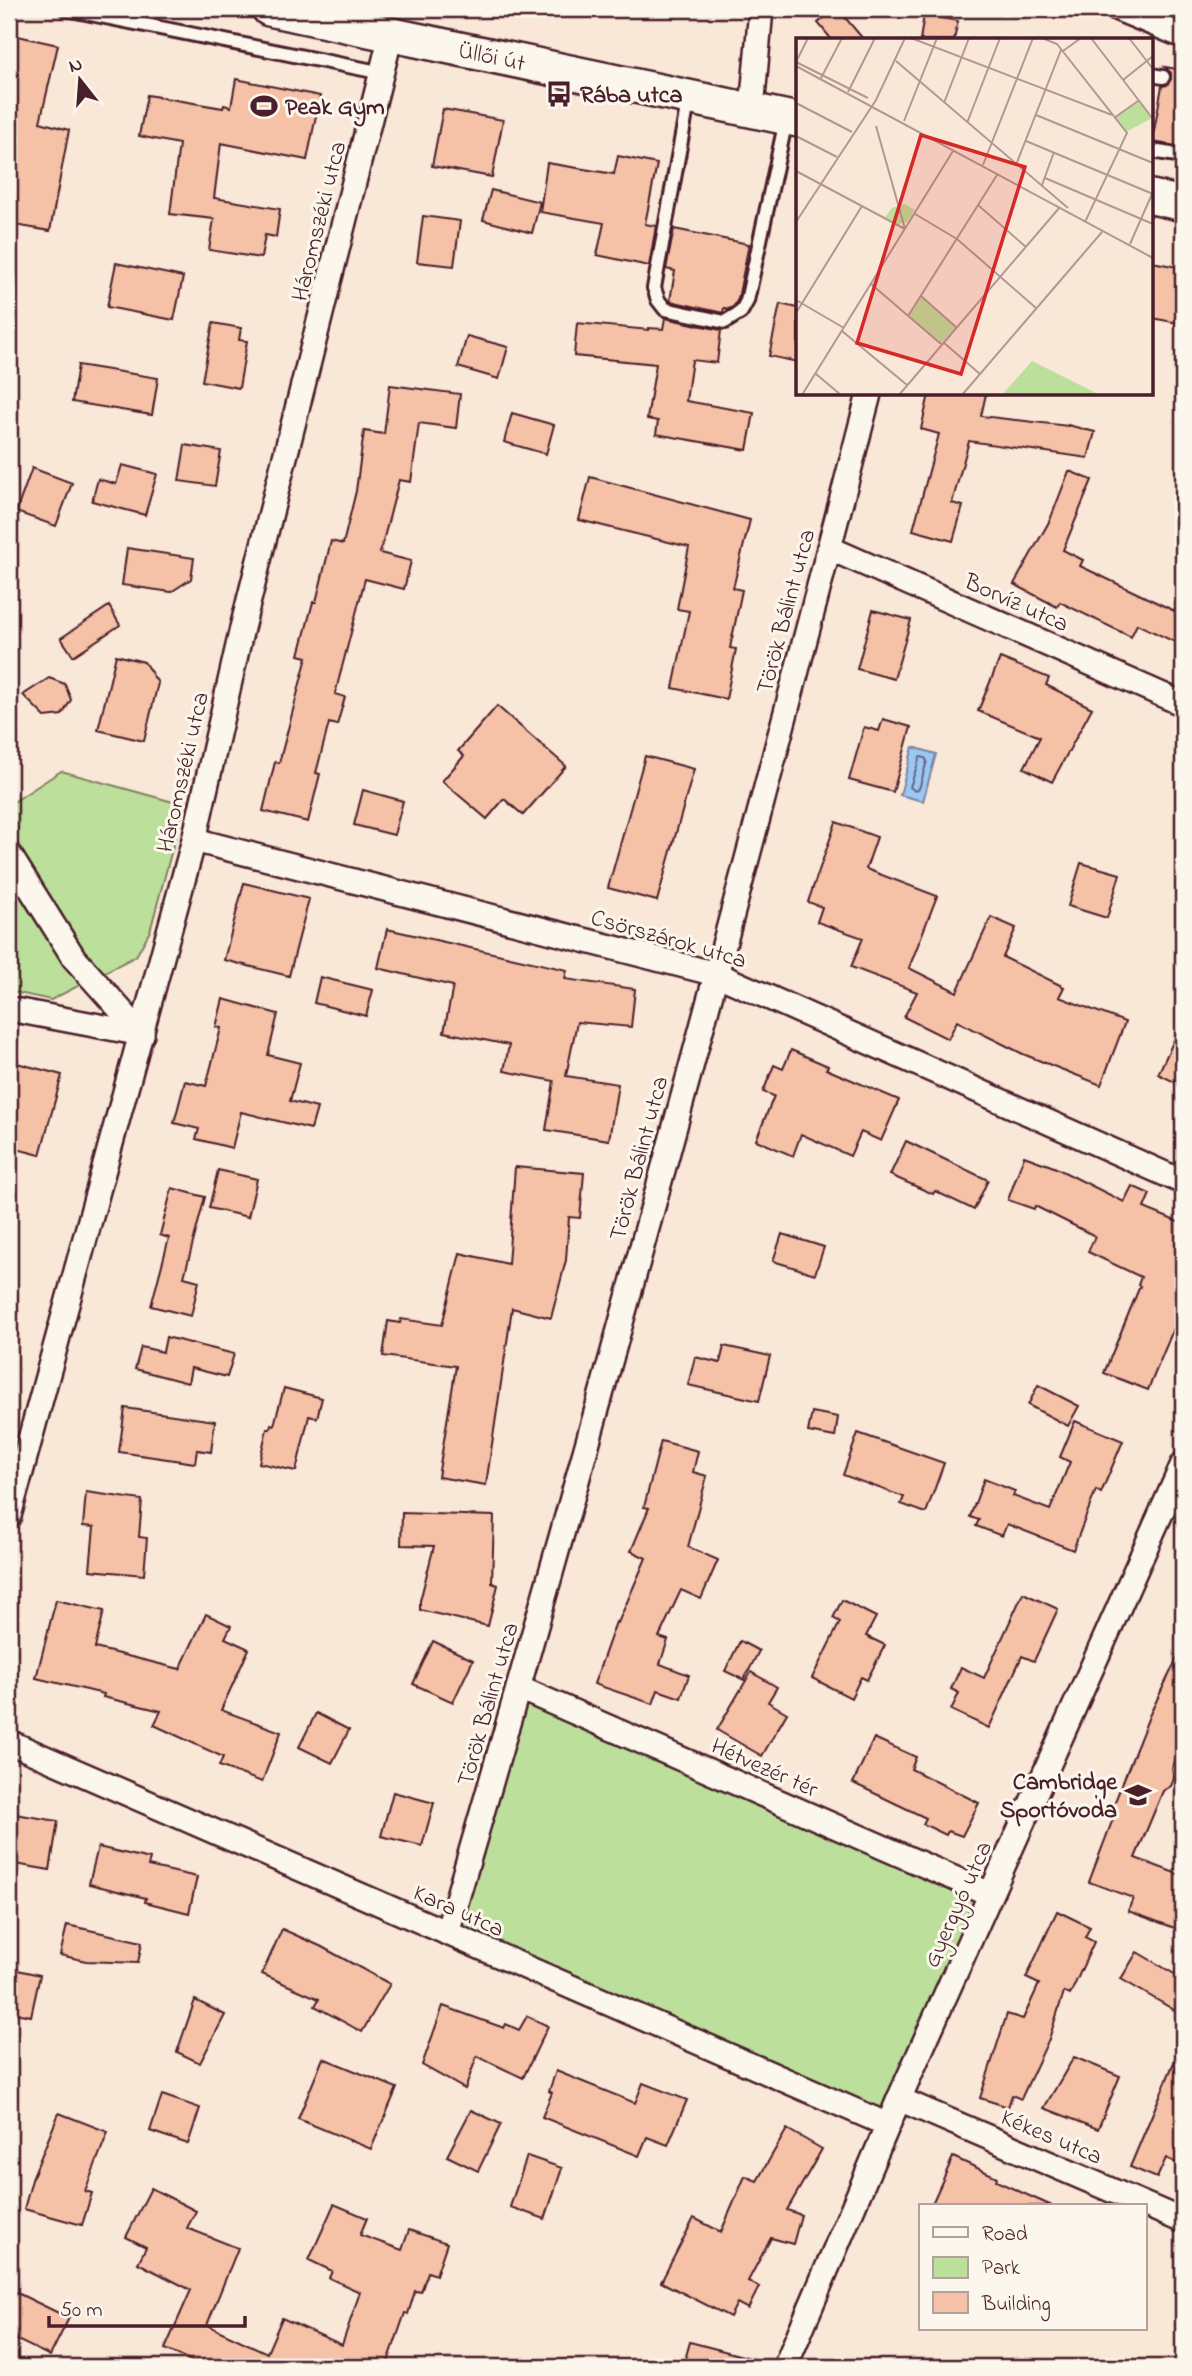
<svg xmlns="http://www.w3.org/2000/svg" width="1192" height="2376" font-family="'Indie Flower',sans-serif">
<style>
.green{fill:#bce09b;stroke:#838063;stroke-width:2}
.water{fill:#9ac8f4;stroke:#7a84a4;stroke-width:2}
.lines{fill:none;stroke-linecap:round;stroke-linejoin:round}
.shore{stroke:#6a637b;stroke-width:2}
.building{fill:#f5c1a7;stroke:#4a1f2b;stroke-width:2}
.lane-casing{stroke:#4a1f2b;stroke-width:18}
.street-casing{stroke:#4a1f2b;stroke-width:28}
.secondary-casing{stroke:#4a1f2b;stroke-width:38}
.lane{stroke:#fbf7ec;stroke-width:12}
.street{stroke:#fbf7ec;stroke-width:23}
.secondary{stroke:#fbf7ec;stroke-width:33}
.labels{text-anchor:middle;stroke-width:6;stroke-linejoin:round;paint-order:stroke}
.street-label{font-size:24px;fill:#4a1f2b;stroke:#fbf7ec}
.poi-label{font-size:24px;font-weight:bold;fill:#4a1f2b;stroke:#fbf7ec;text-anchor:start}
.inset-road{fill:none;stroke:#b39792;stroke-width:2}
.view{fill:#d62828;fill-opacity:0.15;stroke:#d62828;stroke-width:3.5}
.inset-edge{fill:none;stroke:#4a1f2b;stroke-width:3.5}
</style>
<rect width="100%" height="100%" fill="#f9e7d7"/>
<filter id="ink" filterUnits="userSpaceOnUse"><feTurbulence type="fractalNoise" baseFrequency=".0143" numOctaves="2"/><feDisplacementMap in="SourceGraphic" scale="14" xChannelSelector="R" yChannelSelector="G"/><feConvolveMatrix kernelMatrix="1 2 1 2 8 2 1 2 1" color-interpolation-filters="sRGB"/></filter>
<g filter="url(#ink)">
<g class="green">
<polygon points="61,771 184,805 150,931 136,956 51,1000 9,991 9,805"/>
<polygon points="519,1688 990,1894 888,2125 447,1933"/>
</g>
<polygon class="water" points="913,747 936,754 923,801 900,795"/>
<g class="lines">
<polygon class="shore" points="920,757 925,758 927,761 919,789 915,791 910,787"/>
</g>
<g class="building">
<polygon points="835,9 838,9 864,40 832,40 818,23"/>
<polygon points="924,15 958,21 954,40 920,40"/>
<polygon points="9,34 58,45 40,122 69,130 50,231 9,224"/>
<polygon points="1165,67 1183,70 1183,147 1152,142 1162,86 1167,85 1171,79 1171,73"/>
<polygon points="236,79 320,96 307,160 221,143 214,198 280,209 276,237 265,235 261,258 209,250 214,219 170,214 179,144 139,136 147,95 223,108 224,105 231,107"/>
<polygon points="443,109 503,120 492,177 432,166"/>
<polygon points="618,156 657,164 645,224 656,226 649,266 597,255 604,223 540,212 547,163 614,174"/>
<polygon points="491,190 540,202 532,233 483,220"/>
<polygon points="423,216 460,221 454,266 417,262"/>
<polygon points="674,229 749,244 738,299 734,306 729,309 724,308 723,313 670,301 675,271 666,269"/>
<polygon points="1152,262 1183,268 1183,324 1152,318"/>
<polygon points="116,263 183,277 174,320 107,307"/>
<polygon points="780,304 798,308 798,362 769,356"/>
<polygon points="665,318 721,330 717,363 692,360 686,401 754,413 747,450 656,434 658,421 647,419 656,364 574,356 577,323 649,330 649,328 663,329"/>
<polygon points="213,323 241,328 239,340 247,341 239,388 202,381"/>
<polygon points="467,336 508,347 499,379 458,367"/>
<polygon points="78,365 158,378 152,415 72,402"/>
<polygon points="390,385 460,394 456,428 419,423 411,482 399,480 380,553 411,561 404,589 365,579 335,694 345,697 337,725 329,723 316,773 320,774 308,822 263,811 275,762 279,763 307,657 299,655 313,602 316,602 331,541 343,544 356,491 364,431 384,434"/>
<polygon points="929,394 986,394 981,416 1068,426 1068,425 1095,432 1088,458 969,441 952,503 963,506 953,541 913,530 939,434 921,429"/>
<polygon points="512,413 554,425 546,454 504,442"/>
<polygon points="185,445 221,451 215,486 179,481"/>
<polygon points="122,465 157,474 145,515 92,501 98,479 116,484"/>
<polygon points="32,468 72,483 56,526 16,512"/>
<polygon points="1069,471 1092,480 1063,550 1083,560 1080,566 1183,615 1183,646 1137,624 1131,637 1060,602 1057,607 1014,584 1050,520"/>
<polygon points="590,477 750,520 733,588 742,590 730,648 736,649 726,699 673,688 689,611 677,609 689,547 579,520"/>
<polygon points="127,548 194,558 191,579 171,592 122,585"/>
<polygon points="109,606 120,625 73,656 61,638"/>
<polygon points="873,610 911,620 894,679 857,669"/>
<polygon points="116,655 144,662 158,683 144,741 98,730"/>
<polygon points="1000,658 1049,678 1046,685 1092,708 1052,782 1024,768 1040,737 978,711"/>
<polygon points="49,678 65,684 71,700 62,715 45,717 23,695"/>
<polygon points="497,706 566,766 523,815 504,799 487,819 442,781 464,756 458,751"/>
<polygon points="883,719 911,727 893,792 849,780 864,727 879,731"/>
<polygon points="645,756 694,769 657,901 608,888"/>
<polygon points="363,790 403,801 394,835 354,825"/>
<polygon points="836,822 877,837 866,869 937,896 909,968 957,992 991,917 1016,928 1003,957 1064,987 1059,997 1125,1022 1101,1085 1023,1054 957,1021 948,1039 904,1017 917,992 851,967 863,938 817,922 822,907 808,902"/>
<polygon points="1081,863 1120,874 1107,918 1068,906"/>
<polygon points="244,883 309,899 289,976 224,960"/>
<polygon points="387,929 567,970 565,979 635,989 631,1027 577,1022 566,1076 618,1084 609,1140 546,1130 554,1081 504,1071 509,1045 444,1032 453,986 378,968"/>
<polygon points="320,977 373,990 366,1016 314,1003"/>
<polygon points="223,999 278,1014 268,1055 300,1063 290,1101 317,1108 311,1129 241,1112 232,1148 196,1139 199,1129 174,1123 185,1081 206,1086 221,1028 216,1027"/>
<polygon points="1183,1021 1183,1086 1158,1074"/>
<polygon points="791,1050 828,1066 826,1069 899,1100 881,1141 861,1132 850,1156 801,1134 793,1156 756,1140 774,1096 763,1092 774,1065 783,1069"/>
<polygon points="9,1061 62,1075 40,1155 9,1147 9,1135 16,1110 9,1108"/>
<polygon points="906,1141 988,1180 974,1210 935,1191 933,1194 890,1175"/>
<polygon points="1024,1156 1054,1167 1124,1202 1132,1186 1150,1194 1144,1208 1183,1224 1183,1306 1148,1390 1104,1373 1140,1286 1138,1285 1141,1277 1088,1252 1095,1236 1035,1206 1034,1209 1008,1200"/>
<polygon points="515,1167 584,1173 580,1218 569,1217 566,1260 551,1318 512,1308 486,1485 438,1477 456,1366 383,1356 388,1321 400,1323 401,1319 442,1325 460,1253 508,1264"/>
<polygon points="218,1170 257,1179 248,1217 209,1208"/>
<polygon points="172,1188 205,1197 184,1277 199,1281 191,1316 151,1306 169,1238 160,1235"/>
<polygon points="782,1234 824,1247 815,1274 773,1261"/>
<polygon points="166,1337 234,1354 227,1377 191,1368 188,1383 135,1369 141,1347 163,1352"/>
<polygon points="724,1346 770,1356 759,1401 688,1385 695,1357 720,1363"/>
<polygon points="1038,1385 1079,1406 1068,1426 1028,1405"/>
<polygon points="284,1388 322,1398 317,1418 309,1416 296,1471 259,1463 267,1429 270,1429 271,1424 274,1425"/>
<polygon points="125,1408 215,1421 211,1452 197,1450 195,1463 119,1452"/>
<polygon points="812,1412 838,1417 835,1437 808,1432"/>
<polygon points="1075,1421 1123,1441 1101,1493 1096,1490 1073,1550 1007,1524 1002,1536 976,1526 979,1520 970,1517 984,1479 1015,1491 1013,1496 1050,1510 1070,1462 1060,1457"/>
<polygon points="858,1433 944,1463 926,1513 901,1504 904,1497 843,1475"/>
<polygon points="661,1441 698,1451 693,1472 707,1476 688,1547 718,1560 701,1599 681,1590 659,1637 668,1640 660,1664 689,1675 681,1698 658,1690 653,1704 594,1684 616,1622 618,1623 646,1558 631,1551 649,1508 644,1507"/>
<polygon points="86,1492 142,1500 139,1537 147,1538 144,1575 90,1570 94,1527 83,1526"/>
<polygon points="402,1513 494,1516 492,1583 498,1585 488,1626 420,1610 420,1601 434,1546 401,1545"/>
<polygon points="1023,1593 1058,1609 1034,1661 1022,1656 989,1728 951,1710 959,1693 951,1689 961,1667 984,1678"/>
<polygon points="56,1600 104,1611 95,1648 180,1669 206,1614 231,1626 225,1638 249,1649 221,1710 281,1732 262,1782 219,1766 223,1757 154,1725 161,1711 103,1697 104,1694 36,1678"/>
<polygon points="842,1600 876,1617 866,1636 885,1645 867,1680 861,1677 851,1698 812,1678 840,1622 833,1618"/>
<polygon points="433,1641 473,1660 453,1702 413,1684"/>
<polygon points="740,1641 759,1651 744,1680 725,1671"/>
<polygon points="1183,1646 1183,1741 1172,1769 1174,1778 1171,1786 1163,1791 1135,1858 1183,1876 1183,1931 1128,1911 1133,1898 1089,1882 1116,1811 1112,1809 1150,1714"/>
<polygon points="751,1672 777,1687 768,1702 787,1713 762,1756 717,1730"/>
<polygon points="316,1713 349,1730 332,1763 299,1747"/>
<polygon points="874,1738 916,1757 911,1769 979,1803 962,1836 948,1831 946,1835 923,1824 926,1818 853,1783"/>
<polygon points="393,1792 434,1803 422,1846 381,1836"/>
<polygon points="9,1813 58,1821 50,1870 9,1863"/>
<polygon points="98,1847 150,1859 148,1866 197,1877 189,1913 145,1902 146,1898 89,1884"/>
<polygon points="1057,1911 1090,1927 1085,1937 1094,1942 1070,1995 1064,1992 1049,2039 1021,2099 1012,2095 1008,2107 980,2098 1007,2014 1023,2019 1039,1984 1026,1978"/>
<polygon points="67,1925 142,1942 138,1963 86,1961 60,1955"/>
<polygon points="282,1929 320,1946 390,1984 362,2032 315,2006 319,1999 262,1974"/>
<polygon points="1137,1952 1183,1979 1183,2015 1121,1979"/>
<polygon points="9,1968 40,1975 31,2016 9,2012"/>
<polygon points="195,2000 225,2015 200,2063 177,2052"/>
<polygon points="443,2006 504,2028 506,2024 519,2030 527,2016 548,2026 523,2078 477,2056 465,2089 422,2065"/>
<polygon points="1183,2041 1183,2166 1166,2158 1157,2178 1130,2167"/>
<polygon points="1074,2057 1120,2076 1098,2129 1044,2108"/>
<polygon points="323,2058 397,2088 371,2149 298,2119"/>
<polygon points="556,2071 635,2103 643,2083 687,2100 668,2145 647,2137 639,2156 542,2117 552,2093 549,2091"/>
<polygon points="162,2095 200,2108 188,2144 150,2131"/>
<polygon points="471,2110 501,2124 478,2171 447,2156"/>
<polygon points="59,2113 108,2132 85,2191 92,2193 82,2225 24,2209 33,2176"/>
<polygon points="787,2129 822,2149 787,2210 801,2215 793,2244 771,2238 748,2281 759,2287 748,2309 737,2303 730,2317 661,2282 694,2218 721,2232 745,2176 757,2181"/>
<polygon points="527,2156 562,2168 545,2219 510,2207"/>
<polygon points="953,2157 997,2177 996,2181 1052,2206 931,2206"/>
<polygon points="151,2188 196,2211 187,2228 238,2248 207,2325 267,2353 282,2318 342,2345 360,2292 329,2278 332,2271 309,2260 334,2204 367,2218 360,2235 402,2250 409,2230 447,2243 436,2275 428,2272 421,2292 415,2291 408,2314 405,2313 387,2365 392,2367 205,2367 165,2349 191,2290 138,2263 146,2247 126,2237"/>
<polygon points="9,2289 69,2318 50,2356 9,2336"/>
<polygon points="690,2342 758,2360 758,2367 683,2367"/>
</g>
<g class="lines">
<g class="lane-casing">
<g id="lane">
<polyline points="66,9 383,73"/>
<polyline points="1152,75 1163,77"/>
<polyline points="689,97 654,288 658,300 665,309 725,322 741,312 747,301 786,120"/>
<polyline points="1152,151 1183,156"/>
</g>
</g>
<g class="street-casing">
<g id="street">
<polyline points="1118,9 1183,36"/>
<polyline points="752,109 761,9"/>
<polyline points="829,548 1183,704"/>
<polyline points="194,840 716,974 1183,1182"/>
<polyline points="9,854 74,958 142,1034"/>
<polyline points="9,1009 142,1034"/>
<polyline points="9,1516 194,840 242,628 391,35"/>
<polyline points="519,1688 990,1894"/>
<polyline points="9,1742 888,2125"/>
<path d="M447 1933C597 1423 736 909 869 394"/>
<polyline points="899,2099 1183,2221"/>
<polyline points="785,2367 899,2099 1183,1464"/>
</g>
</g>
<g class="secondary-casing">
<g id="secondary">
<polyline points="269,9 798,120"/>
<polyline points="1152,197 1183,204"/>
</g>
</g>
<use href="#lane" class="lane"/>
<use href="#street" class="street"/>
<use href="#secondary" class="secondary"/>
</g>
</g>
<defs>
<g id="bus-bare" transform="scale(2.1)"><path d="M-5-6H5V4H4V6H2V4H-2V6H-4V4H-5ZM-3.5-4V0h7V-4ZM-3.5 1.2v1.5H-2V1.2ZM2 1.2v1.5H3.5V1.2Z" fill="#4a1f2b" stroke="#fbf7ec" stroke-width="2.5" paint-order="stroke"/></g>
<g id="stadium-bare" transform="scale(2.1)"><path d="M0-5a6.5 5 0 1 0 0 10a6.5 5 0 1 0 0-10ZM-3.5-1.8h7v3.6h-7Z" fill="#4a1f2b" stroke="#fbf7ec" stroke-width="2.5" paint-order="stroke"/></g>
<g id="school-bare" transform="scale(2.1)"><path d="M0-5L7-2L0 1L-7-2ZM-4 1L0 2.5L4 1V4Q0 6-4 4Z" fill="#4a1f2b" stroke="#fbf7ec" stroke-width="2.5" paint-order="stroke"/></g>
</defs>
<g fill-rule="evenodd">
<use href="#bus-bare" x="559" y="94"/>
<use href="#stadium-bare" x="264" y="106"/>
<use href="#school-bare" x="1138" y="1795"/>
</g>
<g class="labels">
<g class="street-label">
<text transform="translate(492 56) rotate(12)" y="8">Üllői út</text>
<text transform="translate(318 221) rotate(-76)" y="8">Háromszéki utca</text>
<text transform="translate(1017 602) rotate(24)" y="8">Borvíz utca</text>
<text transform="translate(785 611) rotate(-75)" y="8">Török Bálint utca</text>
<text transform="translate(182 772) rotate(-77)" y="8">Háromszéki utca</text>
<text transform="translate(669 938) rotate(16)" y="8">Csörszárok utca</text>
<text transform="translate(638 1158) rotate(-75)" y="8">Török Bálint utca</text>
<text transform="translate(487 1704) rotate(-74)" y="8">Török Bálint utca</text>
<text transform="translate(765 1767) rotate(24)" y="8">Hétvezér tér</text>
<text transform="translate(957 1904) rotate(-66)" y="8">Gyergyó utca</text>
<text transform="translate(459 1910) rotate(24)" y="8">Kara utca</text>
<text transform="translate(1052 2136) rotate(23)" y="8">Kékes utca</text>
</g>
<g class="poi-label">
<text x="580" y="102">Rába utca</text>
<text x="285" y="114">Peak Gym</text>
<text x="1117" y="1789" text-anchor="end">Cambridge<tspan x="1117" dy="28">Sportóvoda</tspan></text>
</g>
</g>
<g transform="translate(796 38)">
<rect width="357" height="357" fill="#f9e7d7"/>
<path d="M343 63 356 80 330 94 318 80ZM109 166 119 172 111 184 102 186 89 179 96 170ZM125 258 160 289 145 306 112 278ZM236 323 304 357H206Z" fill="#bce09b"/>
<path class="inset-road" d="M115 0 316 77M246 0 261 6 331 95 289 184M295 0 357 81M333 0 357 31M267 13 285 0M100 23 272 170M0 24 12 0M0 24 72 60M0 28 357 220M25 40 46 0M327 42 357 18M52 54 79 0M0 65 56 94M148 65 173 0M240 77 357 125M318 80 342 63M108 83 141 0M171 85 204 0M80 88 109 191M0 98 41 119M230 103 357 156M187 127 237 0M220 127 265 12M0 133 109 191M249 140 357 186M246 147 258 114M182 167 230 209M119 176 161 201 240 270M0 184 80 62 109 0M334 206 356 156M75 246 145 306M125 258 160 289M0 262 48 290M0 275 66 168M112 278 201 137M46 293 111 347M147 304 184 336M20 336 45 357M6 357 157 113M103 357 264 169M166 357 306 194"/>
<path class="view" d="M125 97 229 129 165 336 61 305Z"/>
<rect width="357" height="357" class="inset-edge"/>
</g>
<rect width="1192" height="2376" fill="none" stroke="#fbf7ec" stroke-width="35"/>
<rect x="18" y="18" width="1157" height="2341" fill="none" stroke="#4a1f2b" stroke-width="2.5" filter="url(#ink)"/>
<rect x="919" y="2204" width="228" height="126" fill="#fbf7ec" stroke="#b4a19f" stroke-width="2"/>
<rect x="933" y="2227" width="35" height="10" fill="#fbf7ec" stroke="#b4a19f" stroke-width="2"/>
<text x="982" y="2240" font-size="21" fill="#4a1f2b">Road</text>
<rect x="933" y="2257" width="35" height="21" fill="#bce09b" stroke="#b4a19f" stroke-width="2"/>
<text x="982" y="2274" font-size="21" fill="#4a1f2b">Park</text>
<rect x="933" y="2292" width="35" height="21" fill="#f5c1a7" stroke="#b4a19f" stroke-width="2"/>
<text x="982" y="2310" font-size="21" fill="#4a1f2b">Building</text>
<g transform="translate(80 80) rotate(343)" stroke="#fbf7ec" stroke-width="5" paint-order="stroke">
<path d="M0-5L12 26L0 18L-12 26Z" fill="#4a1f2b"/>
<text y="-10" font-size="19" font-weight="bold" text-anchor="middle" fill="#4a1f2b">N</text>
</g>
<path d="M49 2316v10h196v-10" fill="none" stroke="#4a1f2b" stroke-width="3.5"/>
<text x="60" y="2316" font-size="21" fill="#4a1f2b" stroke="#fbf7ec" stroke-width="5" paint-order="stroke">50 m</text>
</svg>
